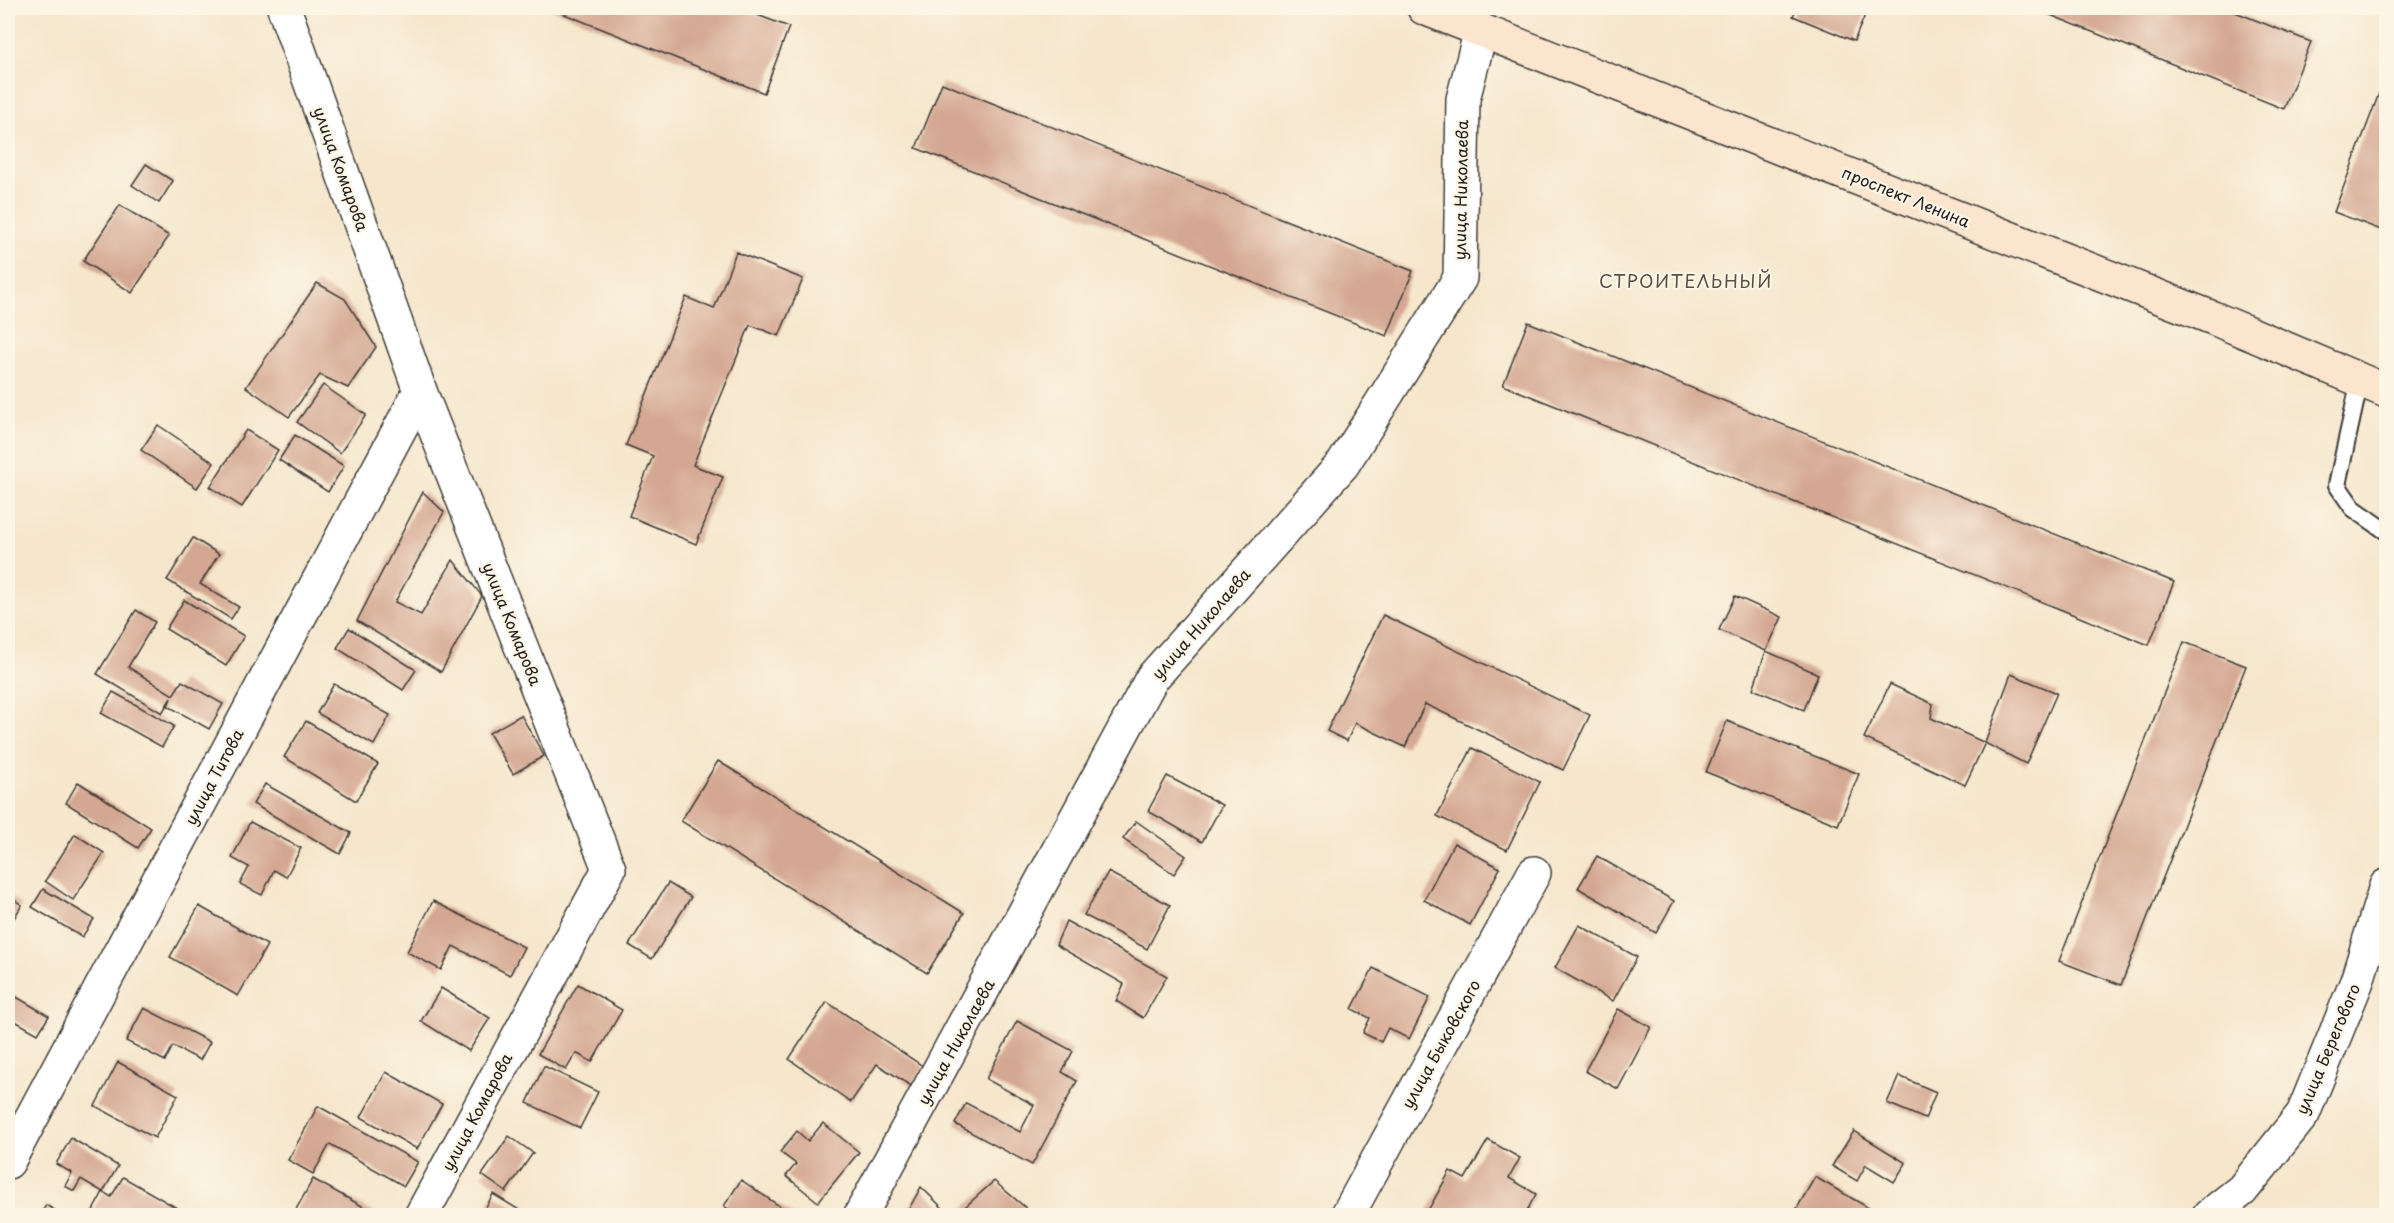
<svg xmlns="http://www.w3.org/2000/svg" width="2394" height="1223" font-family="'Playpen Sans',sans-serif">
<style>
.building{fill:#d4a792}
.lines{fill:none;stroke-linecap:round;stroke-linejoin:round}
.lane-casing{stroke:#3d3a36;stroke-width:20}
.street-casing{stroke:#3d3a36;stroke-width:36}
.secondary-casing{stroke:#3d3a36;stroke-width:36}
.lane{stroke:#fff;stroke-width:16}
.street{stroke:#fff;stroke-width:33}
.secondary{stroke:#fbe5cf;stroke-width:33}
.labels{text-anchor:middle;stroke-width:4.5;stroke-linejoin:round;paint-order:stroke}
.street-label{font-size:16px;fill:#1c1c1c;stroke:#fcf5e5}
.neighbourhood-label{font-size:18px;letter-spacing:1.5px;fill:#5c4d45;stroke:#fcf5e5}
</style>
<rect width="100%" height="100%" fill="#fcf5e5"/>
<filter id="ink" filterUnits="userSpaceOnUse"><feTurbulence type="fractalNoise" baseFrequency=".0167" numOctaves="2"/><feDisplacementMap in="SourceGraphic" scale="12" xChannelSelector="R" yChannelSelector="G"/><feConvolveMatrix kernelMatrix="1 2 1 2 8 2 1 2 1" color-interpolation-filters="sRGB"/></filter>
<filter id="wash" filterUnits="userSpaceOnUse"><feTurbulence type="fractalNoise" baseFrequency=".008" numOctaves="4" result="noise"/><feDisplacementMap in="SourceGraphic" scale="24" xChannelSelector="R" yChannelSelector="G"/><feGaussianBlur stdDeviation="1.35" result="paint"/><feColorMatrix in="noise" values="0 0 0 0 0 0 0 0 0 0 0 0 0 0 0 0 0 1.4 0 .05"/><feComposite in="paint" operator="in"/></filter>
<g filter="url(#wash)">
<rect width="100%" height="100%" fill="#f5e6cc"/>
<g id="blocks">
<g class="building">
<polygon points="549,8 739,8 789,27 764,93"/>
<polygon points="1797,8 1868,8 1854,41 1793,16"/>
<polygon points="2033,8 2225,8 2311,42 2284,109"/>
<polygon points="2386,75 2386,232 2334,212"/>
<polygon points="942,83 1413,271 1387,336 916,148"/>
<polygon points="146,164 173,181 159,203 132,185"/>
<polygon points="120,205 169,236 132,293 83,261"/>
<polygon points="736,252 803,279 779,336 750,325 693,465 723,477 696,544 629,516 653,456 626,445 686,297 714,309"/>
<polygon points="317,283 345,299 376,347 348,388 320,375 289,417 246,387"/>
<polygon points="1528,322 2174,582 2149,645 1503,385"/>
<polygon points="323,385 366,415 340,453 297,422"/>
<polygon points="158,425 214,463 197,488 141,450"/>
<polygon points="246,430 278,450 242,507 210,487"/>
<polygon points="295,435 344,466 328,492 279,460"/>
<polygon points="423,492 444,512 395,602 421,615 453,560 482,596 441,672 357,621"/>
<polygon points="193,538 219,554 200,584 239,607 231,619 167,580"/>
<polygon points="1735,596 1782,617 1766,651 1719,630"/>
<polygon points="184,600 244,636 226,666 166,629"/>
<polygon points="136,610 155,622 128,667 173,695 182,681 223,704 209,729 168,706 171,698 162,713 97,674"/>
<polygon points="1383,615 1590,715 1563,770 1425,704 1405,747 1355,723 1347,741 1327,731"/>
<polygon points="349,628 416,670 403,690 337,648"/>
<polygon points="2184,642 2246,666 2121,985 2059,961"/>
<polygon points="1766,651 1818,674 1804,710 1753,689"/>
<polygon points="2011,674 2057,693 2026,764 1985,743 1965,785 1864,738 1890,684 1933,704 1931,718 1985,743"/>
<polygon points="334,684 390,715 374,745 317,713"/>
<polygon points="113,692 174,726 162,747 101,713"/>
<polygon points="521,715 544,756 513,774 489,733"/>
<polygon points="306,721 378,764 356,801 284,757"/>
<polygon points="1727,721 1859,774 1838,825 1706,772"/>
<polygon points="1472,748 1540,782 1507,850 1437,816"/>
<polygon points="718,761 964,913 927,973 681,821"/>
<polygon points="1167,776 1222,805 1202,842 1148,811"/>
<polygon points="78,782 151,828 138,848 66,803"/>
<polygon points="265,784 351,833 340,854 253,804"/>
<polygon points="1136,821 1186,856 1174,874 1123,839"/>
<polygon points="250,822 301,848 286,877 274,870 262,895 240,884 249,867 232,858"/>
<polygon points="75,834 104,853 73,900 45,881"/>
<polygon points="1454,843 1500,868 1470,925 1424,900"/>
<polygon points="1597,856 1674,901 1656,933 1578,888"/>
<polygon points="1108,872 1170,905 1147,949 1084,915"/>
<polygon points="668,883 691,897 652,959 629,945"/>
<polygon points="43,889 94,919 82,937 32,907"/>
<polygon points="10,897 22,905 8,928 8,901"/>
<polygon points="433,901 524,947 510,975 453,946 441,970 407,952"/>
<polygon points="199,906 267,945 238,996 170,957"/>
<polygon points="1066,921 1167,976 1143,1018 1116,1001 1124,984 1056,945"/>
<polygon points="1579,925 1637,957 1613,1001 1555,968"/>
<polygon points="1373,968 1430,997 1409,1039 1388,1028 1381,1042 1363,1033 1370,1018 1352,1009"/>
<polygon points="578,984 622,1010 592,1062 576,1053 566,1070 538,1054"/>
<polygon points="441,988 490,1018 469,1051 421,1021"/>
<polygon points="8,992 49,1016 38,1034 8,1017"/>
<polygon points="827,1002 924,1067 911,1086 877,1064 851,1102 789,1059"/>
<polygon points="144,1008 210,1042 200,1060 173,1046 165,1061 126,1041"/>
<polygon points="1618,1009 1651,1027 1618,1089 1585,1071"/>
<polygon points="1017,1021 1073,1051 1062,1072 1077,1081 1032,1165 955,1124 966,1103 1020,1132 1034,1105 986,1079"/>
<polygon points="118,1062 178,1095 155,1138 95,1106"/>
<polygon points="544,1066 598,1092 580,1128 527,1103"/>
<polygon points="386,1072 442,1104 417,1149 361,1117"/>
<polygon points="1899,1076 1936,1092 1925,1119 1887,1103"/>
<polygon points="318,1106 418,1162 404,1186 330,1144 313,1174 288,1160"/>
<polygon points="823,1123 859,1152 818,1202 786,1176 796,1164 780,1152 797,1131 808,1141"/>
<polygon points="1854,1131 1906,1163 1894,1182 1866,1165 1857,1181 1832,1166"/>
<polygon points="509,1136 533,1153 506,1192 482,1175"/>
<polygon points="71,1138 118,1166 103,1192 111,1197 123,1177 191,1216 90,1216 103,1192 81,1179 74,1191 65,1186 72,1173 56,1164"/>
<polygon points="1488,1140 1520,1158 1509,1178 1536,1194 1524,1216 1425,1216 1450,1171 1465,1179"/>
<polygon points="1815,1177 1869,1208 1865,1216 1793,1215"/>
<polygon points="313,1179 380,1216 300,1216 294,1213"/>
<polygon points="741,1180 794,1216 739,1216 724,1206"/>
<polygon points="994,1181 1026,1208 1017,1216 955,1216"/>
<polygon points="921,1187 951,1216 905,1216"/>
<polygon points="493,1194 529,1216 481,1216"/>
<polygon points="46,1205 64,1216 40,1216"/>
</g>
</g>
</g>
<g filter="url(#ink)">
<use href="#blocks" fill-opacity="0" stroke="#3d3a36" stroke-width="1.5"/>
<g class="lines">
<g class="lane-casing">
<polyline id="lane" points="2360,380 2337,485 2353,508 2386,531"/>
</g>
<g class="street-casing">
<g id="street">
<polyline points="284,8 420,391 609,869 421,1216"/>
<polyline points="8,1162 420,391"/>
<polyline points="860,1216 1152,678 1343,464 1460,278 1463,99 1481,30"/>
<polyline points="1347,1216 1534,873"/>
<polyline points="2209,1216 2242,1190 2303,1114 2357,981 2386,886"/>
</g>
</g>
<g class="secondary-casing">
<polyline id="secondary" points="1424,8 2213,318 2386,391"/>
</g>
<use href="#lane" class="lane"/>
<use href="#street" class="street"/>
<use href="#secondary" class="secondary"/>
</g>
</g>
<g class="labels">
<g class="street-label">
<text transform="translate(341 169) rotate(70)" y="6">улица Комарова</text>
<text transform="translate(1461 190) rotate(-89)" y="6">улица Николаева</text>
<text transform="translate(1906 197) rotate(22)" y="6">проспект Ленина</text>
<text transform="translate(512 624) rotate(68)" y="6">улица Комарова</text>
<text transform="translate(1201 624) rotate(-49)" y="6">улица Николаева</text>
<text transform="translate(214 777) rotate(-62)" y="6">улица Титова</text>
<text transform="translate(956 1042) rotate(-61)" y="6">улица Николаева</text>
<text transform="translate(1441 1044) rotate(-61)" y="6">улица Быковского</text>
<text transform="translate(2328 1049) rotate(-67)" y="6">улица Берегового</text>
<text transform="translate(477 1112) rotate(-62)" y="6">улица Комарова</text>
</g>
<g class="neighbourhood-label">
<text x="1686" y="288">СТРОИТЕЛЬНЫЙ</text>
</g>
</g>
<rect width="2394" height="1223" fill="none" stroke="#fcf5e5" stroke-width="30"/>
</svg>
